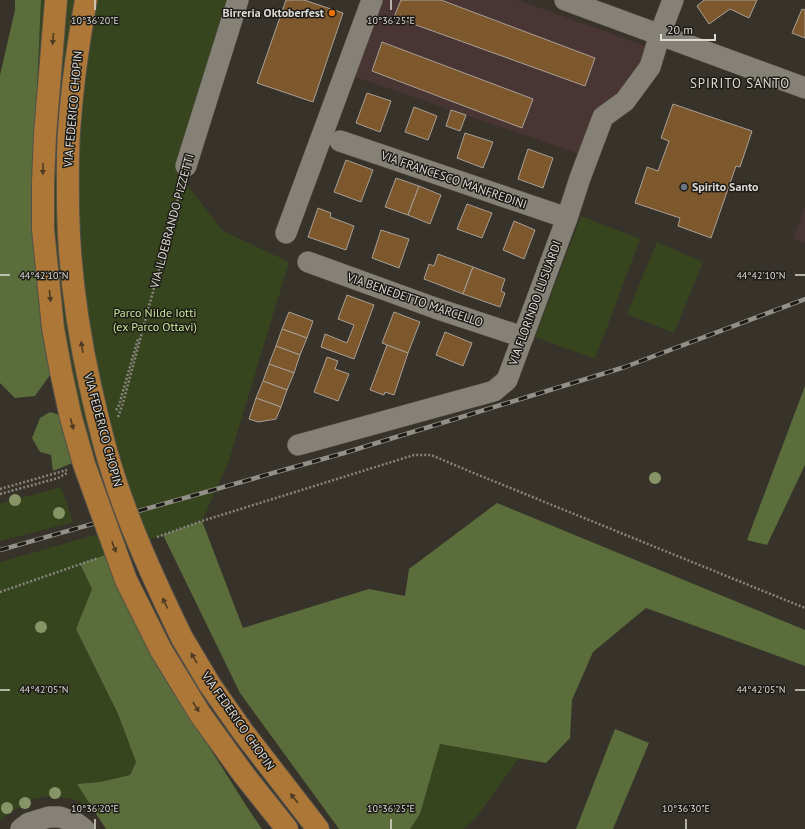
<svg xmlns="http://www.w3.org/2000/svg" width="805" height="829" font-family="'PT Sans',sans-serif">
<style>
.industrial{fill:#4a3535}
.green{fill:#37451f}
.forest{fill:#5a6d3b}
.building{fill:#7d582d;stroke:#a89f97}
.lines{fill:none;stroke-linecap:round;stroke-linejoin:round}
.minor-casing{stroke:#545049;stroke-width:22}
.primary-casing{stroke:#545049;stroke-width:24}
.path{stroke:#89857e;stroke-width:2.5;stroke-dasharray:2 2;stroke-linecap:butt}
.minor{stroke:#868177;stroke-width:21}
.primary{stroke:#ac7737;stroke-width:22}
.rail-casing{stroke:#939089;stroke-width:4.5}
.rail{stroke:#1d1b17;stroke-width:3;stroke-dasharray:9;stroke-linecap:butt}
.primary-bridge-casing{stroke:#545049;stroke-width:24;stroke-linecap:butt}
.primary-bridge{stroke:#ac7737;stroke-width:22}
.tree{fill:#879566}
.oneway{fill:#4f3b22}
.ticks{fill:none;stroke:#dddad5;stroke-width:1.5}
.food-dot{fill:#e8710a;stroke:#1d1b17;stroke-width:1.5}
.worship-dot{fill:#6b7280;stroke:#1d1b17;stroke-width:1.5}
.labels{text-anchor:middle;stroke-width:3;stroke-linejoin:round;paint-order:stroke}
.poi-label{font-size:12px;font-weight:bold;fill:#dddad5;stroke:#1d1b17;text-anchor:end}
.street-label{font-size:12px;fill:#dddad5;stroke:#1d1b17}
.park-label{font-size:12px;fill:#c8e698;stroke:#1d1b17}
.neighbourhood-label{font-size:13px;letter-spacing:1px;fill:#e0dbd0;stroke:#1d1b17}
.ticks-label{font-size:10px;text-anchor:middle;fill:#dddad5;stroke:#1d1b17;stroke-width:3;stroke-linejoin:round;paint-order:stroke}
</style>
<rect width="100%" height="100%" fill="#37332a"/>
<g class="industrial">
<polygon points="372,0 518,0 655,49 588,157 344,73"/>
<polygon points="805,207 805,243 793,239"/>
</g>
<g class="green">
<polygon points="41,0 230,0 188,133 177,172 223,231 289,262 228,463 202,521 80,564 92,589 76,629 118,714 136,762 130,775 100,782 77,784 93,808 72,799 47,796 30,800 7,815 0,821 0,562 98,534 34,156"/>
<polygon points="581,216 640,239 595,359 535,337"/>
<polygon points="657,242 703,262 674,333 627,314"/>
<polygon points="61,487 73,522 0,541 0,504"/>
<polygon points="439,744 519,758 476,818 463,829 410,829 420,814"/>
</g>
<g class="forest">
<polygon points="15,0 41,0 34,156 52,372 35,396 15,398 0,383 0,75 15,10"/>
<polygon points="805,386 805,465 767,545 747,540"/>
<polygon points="50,412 60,415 75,462 53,471 51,455 40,452 32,438 40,418"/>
<polygon points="497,503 805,630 805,666 646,608 593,652 572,700 570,738 546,763 440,744 420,814 410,829 339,829 240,693 163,535 202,521 243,628 369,589 405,596 409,569"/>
<polygon points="105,555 192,720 249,810 262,829 106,829 77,784 100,782 130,775 136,762 118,714 76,629 92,589 80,564"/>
<polygon points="615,729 649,743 613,829 576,829"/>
</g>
<g class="building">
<polygon points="286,0 304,0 343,13 313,102 257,83"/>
<polygon points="401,0 441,0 595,58 585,86 394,17"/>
<polygon points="704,0 757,0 749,18 730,9 709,24 697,6"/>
<polygon points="802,9 805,10 805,38 792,33"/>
<polygon points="382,42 533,99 522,128 372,71"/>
<polygon points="367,93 391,101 380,132 356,123"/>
<polygon points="673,104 752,131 740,167 736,166 711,238 678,226 680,218 635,203 647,167 658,171 669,141 661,138"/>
<polygon points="414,107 437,116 428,140 405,132"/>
<polygon points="451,110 466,115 460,131 446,126"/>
<polygon points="465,133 493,142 483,168 457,158"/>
<polygon points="528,149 553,158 543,188 518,179"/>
<polygon points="346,160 373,170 361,202 334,192"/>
<polygon points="396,178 419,186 408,215 385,207"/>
<polygon points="419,186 441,195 430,224 408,215"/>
<polygon points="467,204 492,213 482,238 457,229"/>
<polygon points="318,208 331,213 330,217 354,226 346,250 308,237"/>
<polygon points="514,221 535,230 524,259 503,250"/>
<polygon points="381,230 409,239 399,268 372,258"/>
<polygon points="438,254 473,267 463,294 424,279 429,264 434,266"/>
<polygon points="473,267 505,279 501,291 505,293 500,307 463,294"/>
<polygon points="347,295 374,305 354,359 321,347 325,334 347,343 354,325 338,319"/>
<polygon points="289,312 313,321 307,338 282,329"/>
<polygon points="394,312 420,322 408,353 382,343"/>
<polygon points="282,329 307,338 300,355 276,346"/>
<polygon points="445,332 472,343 463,366 436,355"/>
<polygon points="387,345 408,353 394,395 385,392 384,395 370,390"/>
<polygon points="276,346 300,355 294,373 269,364"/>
<polygon points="327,357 338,361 335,369 349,374 338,401 314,392"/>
<polygon points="269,364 294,373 287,390 263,381"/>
<polygon points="263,381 287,390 281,407 256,398"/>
<polygon points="256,398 281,407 276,419 258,422 249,419"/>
</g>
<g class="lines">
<g class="minor-casing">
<g id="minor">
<polyline points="565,0 805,88"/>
<polyline points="340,141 567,218"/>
<polyline points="186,166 238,0"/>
<polyline points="286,233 372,0"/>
<polyline points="308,262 435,308 523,337"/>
<polyline points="298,445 494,391 507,380 567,218 580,178 603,117 625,101 650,67 660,34 673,0"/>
<polyline points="21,829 29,823 49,817 60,817 76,823 84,829"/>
</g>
</g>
<g class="primary-casing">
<g id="primary">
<path d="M68 208C68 178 67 148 70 119 73 79 79 39 86 0"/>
<polyline points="43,229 43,182 45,135 56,0"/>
<polyline points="182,638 210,685 243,732 318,829"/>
<polyline points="161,650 200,714 244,775 287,829"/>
</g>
</g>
<g class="path">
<polyline points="116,410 119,405 138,339"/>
<polyline points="118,417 123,403 182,184"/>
<polyline points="0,489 67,470"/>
<polyline points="0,494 58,478 67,473"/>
<polyline points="157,537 202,521 414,455 431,455 476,474 805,608"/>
<polyline points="0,592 98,558"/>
</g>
<use href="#minor" class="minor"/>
<use href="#primary" class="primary"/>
<g class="rail-casing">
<polyline id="rail" points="0,550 344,453 625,367 805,299"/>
</g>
<use href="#rail" class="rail"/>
<g class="primary-bridge-casing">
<g id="primary-bridge">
<path d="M68 208C69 268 77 326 90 385 96 411 102 438 110 464 128 524 155 582 182 638"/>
<polyline points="43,229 53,328 61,372 71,418 84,464 126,580 161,650"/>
</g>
</g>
<use href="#primary-bridge" class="primary-bridge"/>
</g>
<g class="tree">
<circle cx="655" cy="478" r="6"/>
<circle cx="15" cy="500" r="6"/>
<circle cx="59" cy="513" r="6"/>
<circle cx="41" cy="627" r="6"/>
<circle cx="55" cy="793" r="6"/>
<circle cx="25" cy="803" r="6"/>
<circle cx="7" cy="808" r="6"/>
</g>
<defs><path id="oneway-solid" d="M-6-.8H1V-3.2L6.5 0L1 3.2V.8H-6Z"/></defs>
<g class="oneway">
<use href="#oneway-solid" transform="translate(53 39) rotate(95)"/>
<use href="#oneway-solid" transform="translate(43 169) rotate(92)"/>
<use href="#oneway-solid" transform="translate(50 296) rotate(84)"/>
<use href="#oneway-solid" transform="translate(82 347) rotate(-100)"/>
<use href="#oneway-solid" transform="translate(72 424) rotate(75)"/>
<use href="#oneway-solid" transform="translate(114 547) rotate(69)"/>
<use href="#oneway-solid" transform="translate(165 603) rotate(-116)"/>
<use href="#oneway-solid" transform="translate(194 658) rotate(-120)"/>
<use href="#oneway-solid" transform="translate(196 707) rotate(58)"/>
<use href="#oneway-solid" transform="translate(294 798) rotate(-128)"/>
</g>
<path class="ticks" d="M95 0V10M391 0V10M0 275H10M795 275H805M0 690H10M795 690H805M95 819V829M391 819V829M686 819V829"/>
<circle class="food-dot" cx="332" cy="13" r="4"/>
<circle class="worship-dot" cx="684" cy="187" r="4"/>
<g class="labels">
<g class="poi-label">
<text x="324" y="17">Birreria Oktoberfest</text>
<text x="692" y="191" text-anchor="start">Spirito Santo</text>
</g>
<g class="street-label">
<text transform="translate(73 109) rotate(-85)" y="4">VIA FEDERICO CHOPIN</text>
<text transform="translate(454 180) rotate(19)" y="4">VIA FRANCESCO MANFREDINI</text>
<text transform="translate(172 221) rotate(-75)" y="4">VIA ILDEBRANDO PIZZETTI</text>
<text transform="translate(415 300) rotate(19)" y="4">VIA BENEDETTO MARCELLO</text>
<text transform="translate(535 303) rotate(-70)" y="4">VIA FLORINDO LUSUARDI</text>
<text transform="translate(103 430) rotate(75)" y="4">VIA FEDERICO CHOPIN</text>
<text transform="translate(238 721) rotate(55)" y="4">VIA FEDERICO CHOPIN</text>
</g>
<g class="park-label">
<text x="155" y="317">Parco Nilde Iotti<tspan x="155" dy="14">(ex Parco Ottavi)</tspan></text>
</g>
<g class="neighbourhood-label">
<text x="740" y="88">SPIRITO SANTO</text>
</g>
</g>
<g class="ticks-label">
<text x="95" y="24">10°36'20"E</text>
<text x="391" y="24">10°36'25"E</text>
<text x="44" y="279">44°42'10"N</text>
<text x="761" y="279">44°42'10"N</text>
<text x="44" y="693">44°42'05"N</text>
<text x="761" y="693">44°42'05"N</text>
<text x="95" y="812">10°36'20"E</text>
<text x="391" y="812">10°36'25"E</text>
<text x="686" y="812">10°36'30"E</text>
</g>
<path d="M661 34v6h54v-6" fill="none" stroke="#dddad5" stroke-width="2"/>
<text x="667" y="34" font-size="12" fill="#dddad5" stroke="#1d1b17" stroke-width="3" paint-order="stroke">20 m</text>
</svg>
